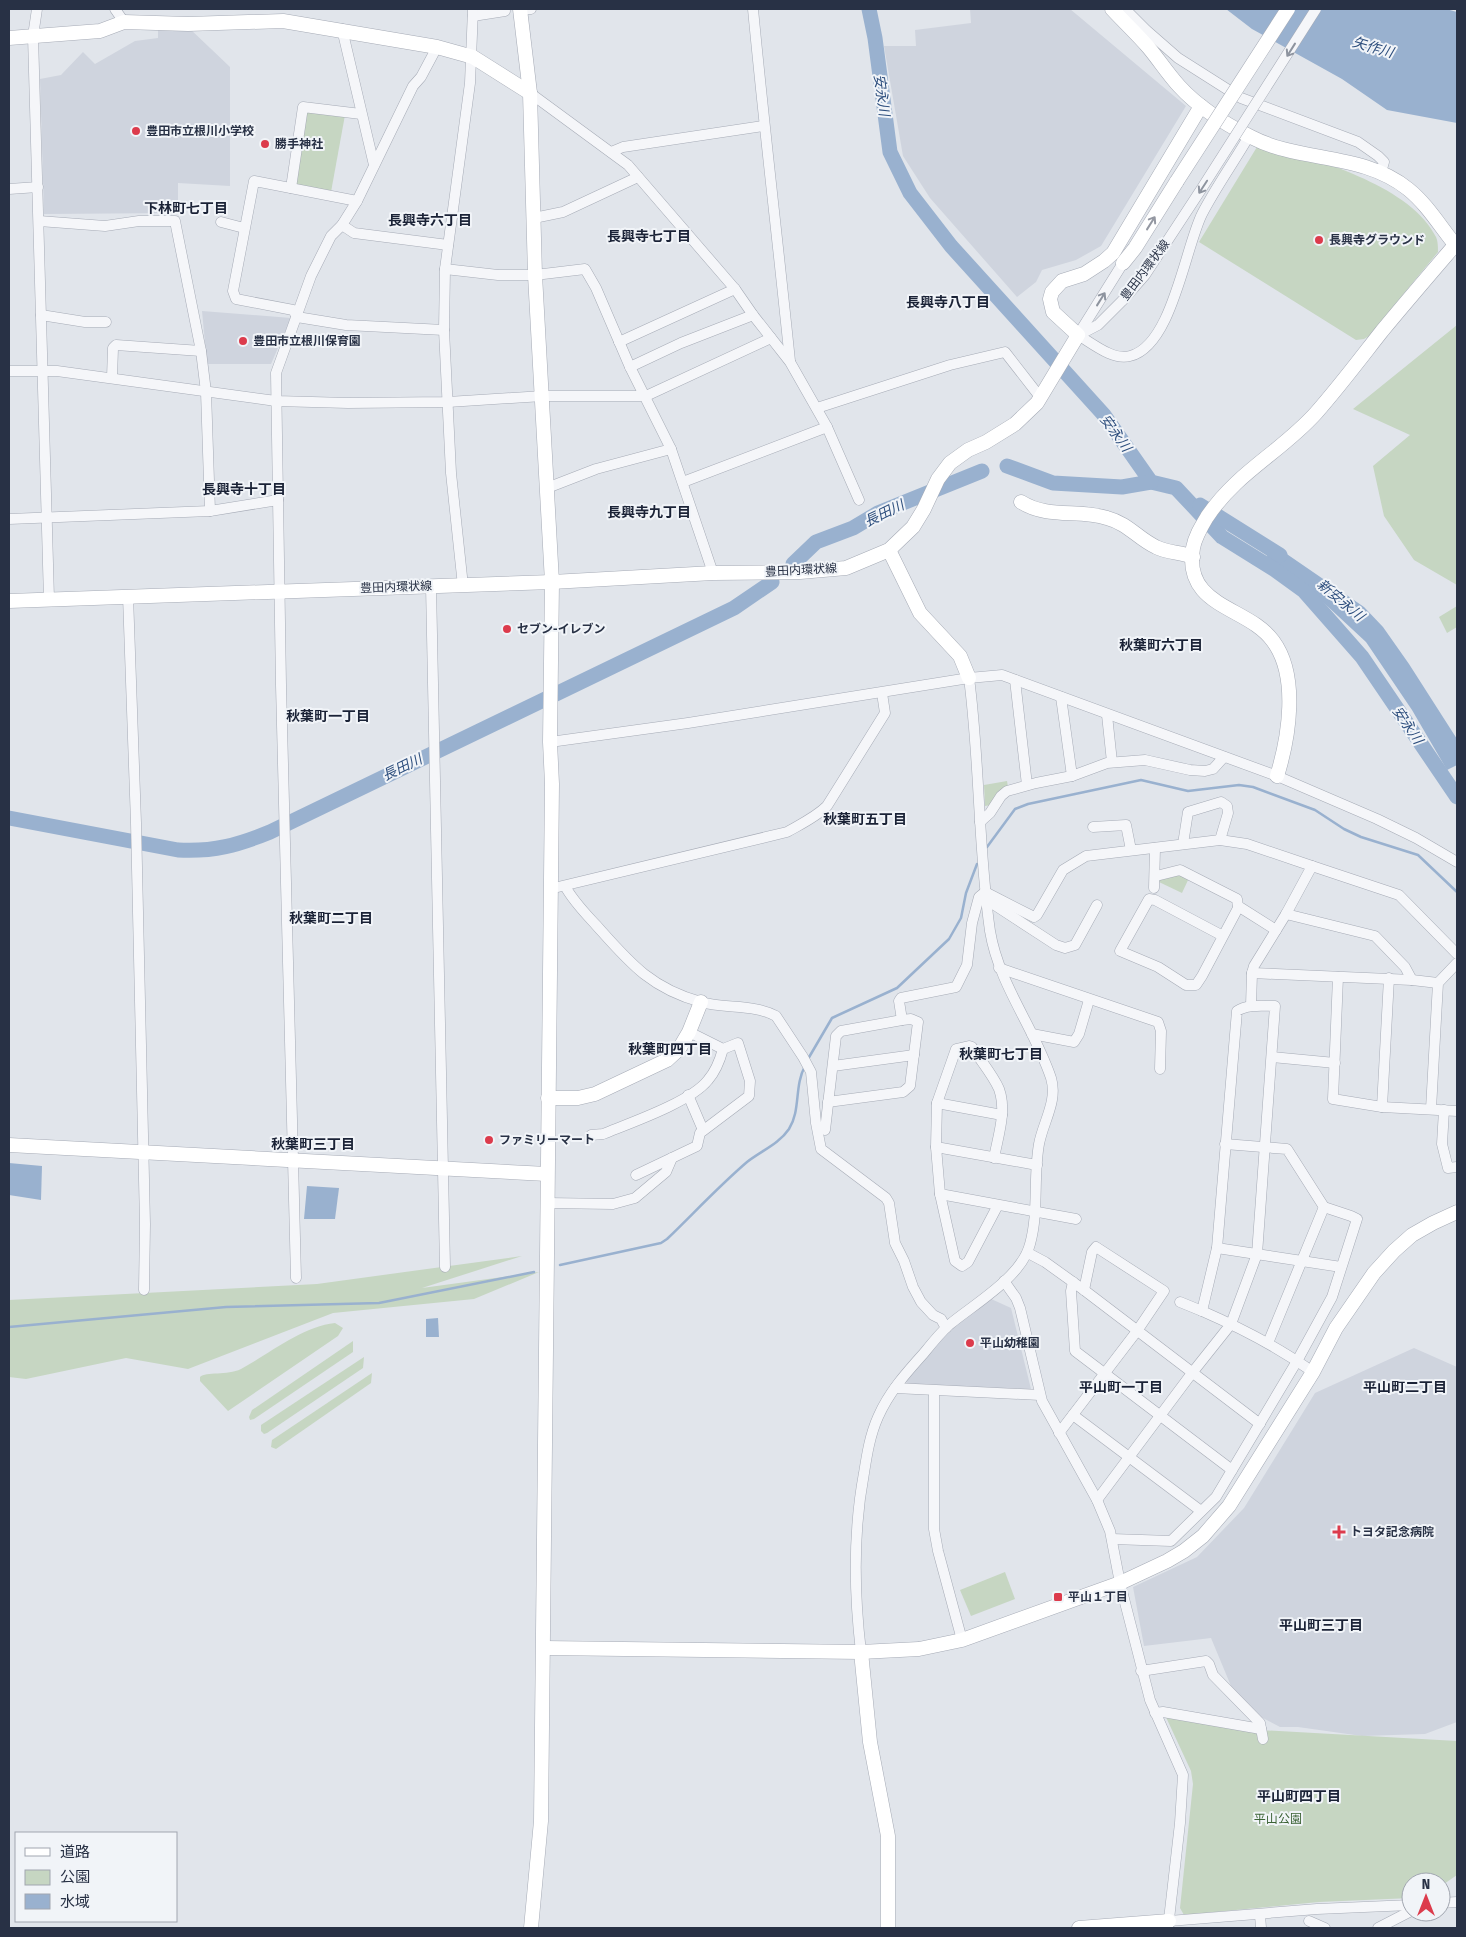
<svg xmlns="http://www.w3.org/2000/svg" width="1466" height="1937" font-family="'Fira Sans Condensed','Noto Sans JP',sans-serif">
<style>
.built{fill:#cfd4de}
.green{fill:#c6d6c2}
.water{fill:#99b1cf}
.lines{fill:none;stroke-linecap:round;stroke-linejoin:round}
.stream{stroke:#99b1cf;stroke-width:2.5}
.river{stroke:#99b1cf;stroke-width:15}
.street-casing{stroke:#a6abb6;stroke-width:11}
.secondary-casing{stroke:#a6abb6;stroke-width:15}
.street{stroke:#f5f6f9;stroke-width:10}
.secondary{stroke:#fff;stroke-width:14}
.street-bridge-casing{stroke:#a6abb6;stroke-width:11;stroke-linecap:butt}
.secondary-bridge-casing{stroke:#a6abb6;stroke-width:15;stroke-linecap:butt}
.street-bridge{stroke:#f5f6f9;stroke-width:10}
.secondary-bridge{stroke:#fff;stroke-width:14}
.oneway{stroke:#8e949f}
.oneway2{stroke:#9498a2}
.poi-dot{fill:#dc3b4c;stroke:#f1f4f8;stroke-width:2}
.labels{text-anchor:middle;stroke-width:4;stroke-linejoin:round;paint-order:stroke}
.poi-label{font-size:12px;font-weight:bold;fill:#283145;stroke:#f1f4f8;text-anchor:start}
.street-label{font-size:12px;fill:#283145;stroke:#f1f4f8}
.park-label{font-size:12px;fill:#3a6234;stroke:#f1f4f8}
.water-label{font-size:14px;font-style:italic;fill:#2d4e7d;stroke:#f1f4f8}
.neighbourhood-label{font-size:14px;font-weight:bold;fill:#1a2236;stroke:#f1f4f8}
</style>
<rect width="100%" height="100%" fill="#e1e5eb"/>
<g class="built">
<polygon points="970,9 1070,9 1186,106 1101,246 1076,260 1042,270 1036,282 1017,297 930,198 903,156 884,46 916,46 915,30 971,23"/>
<polygon points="158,27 189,28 230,67 230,186 178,183 178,213 44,214 40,79 61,75 83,52 95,64 135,41 158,38"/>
<polygon points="202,311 291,318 271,364 207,364"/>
<polygon points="989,1298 1011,1308 1031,1389 909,1385 905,1381 946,1332"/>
<polygon points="1414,1348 1457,1367 1457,1722 1425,1734 1362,1736 1298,1727 1280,1727 1261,1717 1231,1686 1211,1638 1144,1646 1133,1587 1197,1557 1244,1508 1315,1393"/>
</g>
<g class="green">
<polygon points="309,111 345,115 331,192 297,186 295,183 305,113"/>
<path d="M1260 142C1313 159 1410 184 1436 237 1438 241 1438 248 1438 252L1369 336 1364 339 1356 340 1199 242Z"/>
<polygon points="1457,325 1457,585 1414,560 1384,516 1373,466 1410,435 1353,409"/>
<polygon points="1457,606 1457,627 1447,633 1439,617"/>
<polygon points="1007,781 1008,787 991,805 985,806 984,785"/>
<polygon points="1181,874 1189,878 1182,893 1159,882 1161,878"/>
<polygon points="522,1256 422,1288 539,1272 474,1299 333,1313 188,1369 126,1358 26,1379 9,1377 9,1300 317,1284"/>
<path d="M335 1323 343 1328 338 1336 228 1411 200 1381V1377C206 1371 227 1376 241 1369 269 1354 303 1326 335 1323Z"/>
<polygon points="353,1341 353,1352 254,1419 250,1420 249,1417 252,1410"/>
<polygon points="364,1357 363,1368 267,1433 264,1434 261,1431 261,1425"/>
<polygon points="372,1373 371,1383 276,1449 271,1447 272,1440"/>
<polygon points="1005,1572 1015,1599 971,1616 960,1590"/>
<polygon points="1165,1715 1259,1730 1457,1741 1457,1875 1441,1886 1441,1882 1411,1882 1411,1898 1319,1902 1184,1915 1180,1908 1193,1784 1191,1771"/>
</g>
<g class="water">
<polygon points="1226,9 1446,9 1457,12 1457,123 1387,110 1342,79 1252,29"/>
<polygon points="1262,537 1364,607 1383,627 1409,664 1457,739 1457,765 1447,770 1412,710 1366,642 1311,591 1268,560"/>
<polygon points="9,1163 42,1166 41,1200 9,1195"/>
<polygon points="307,1186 339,1188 335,1219 304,1219"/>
<polygon points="438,1318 439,1337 426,1337 426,1319"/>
</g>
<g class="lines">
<g class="stream">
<polyline points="987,847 1015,809 1028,804 1141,780 1188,791 1239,785 1253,787 1315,810 1344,829 1361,837 1418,855 1457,892"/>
<polyline points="808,1059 832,1018 897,988 949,939 961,918 966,893 977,864"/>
<path d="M560 1265 661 1243 667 1239C693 1214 719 1186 747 1162 761 1151 779 1144 789 1129 801 1110 794 1086 805 1066"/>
<polyline points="9,1327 226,1307 379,1303 534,1272"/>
</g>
<g class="river">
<polyline points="869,9 875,38 890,152 910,193 951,246 1104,415 1151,482 1176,488 1222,537 1275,570 1304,591 1362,657 1457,797"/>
<polyline points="1007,466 1053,483 1122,487 1151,482"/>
<polyline points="1200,505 1280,555"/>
<polyline points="793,564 816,542 853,528 878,513 982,471"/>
<path d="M9 818 178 850C214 852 238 845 270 832L734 608 772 582"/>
</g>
<g class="street-casing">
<g id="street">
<polyline points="37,9 33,36 49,599"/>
<polyline points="115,9 124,22"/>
<path d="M753 9C764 126 778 243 790 361"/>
<polyline points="1125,9 1146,30 1178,58 1241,98 1358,142 1378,156 1384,162 1381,172"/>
<polyline points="520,10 531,9"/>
<polyline points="473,16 505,11"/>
<polyline points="342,29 374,165"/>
<polyline points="530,93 628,165 735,289 753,315 790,362 827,427 859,500"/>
<polyline points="611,152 623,147 763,126"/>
<polyline points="291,188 303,107 361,114"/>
<polyline points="9,189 38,187"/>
<polyline points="357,201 254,181 233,291 236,299 293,310 297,317 346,325 444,330"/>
<polyline points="534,218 563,212 638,177"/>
<polyline points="39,221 105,226 139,221 175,221 201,351 206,392 210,511"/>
<polyline points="221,222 244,228"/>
<polyline points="342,225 354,233 448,245"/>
<polyline points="445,269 498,275 535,275 585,269 596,288 630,367 671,449 713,573"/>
<polyline points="41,315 85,322 106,322"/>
<path d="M1078 335C1092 343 1113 361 1130 356 1172 346 1185 248 1202 214 1216 187 1234 162 1249 136"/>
<polyline points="1078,335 1123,263"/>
<polyline points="1079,335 1098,325 1123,300"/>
<polyline points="619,342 735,289"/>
<polyline points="630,367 681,343 753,315"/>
<polyline points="9,371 57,371 276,401 348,403 448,402 543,396 646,396 771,338"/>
<polyline points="112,378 113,348 116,345 201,351"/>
<polyline points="817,408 950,365 1005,352 1040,397"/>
<polyline points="683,482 827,427"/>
<polyline points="547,488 596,469 671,449"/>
<polyline points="9,519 210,511 278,500"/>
<polyline points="431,586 445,1267"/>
<polyline points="463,586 451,473 444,330 445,269 470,83 473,9"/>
<polyline points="128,596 136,823 145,1224 144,1290"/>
<polyline points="1015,680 1027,785"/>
<polyline points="1061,697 1072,776"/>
<polyline points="1107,715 1112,762"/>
<polyline points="550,742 688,723 969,678 1002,675 1277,776 1377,819 1416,838 1457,862"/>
<polyline points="980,822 990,813 1001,796 1007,791 1036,783 1072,776 1107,763 1145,760 1190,770 1205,771 1213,769 1224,757"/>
<polyline points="1093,827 1126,825 1131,850"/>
<polyline points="1183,844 1188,812 1221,802 1227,806 1228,813 1220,840"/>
<polyline points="1156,876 1180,870 1237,899 1238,908 1202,976 1196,985 1186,985 1158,967 1120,951 1149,899 1155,900 1223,936"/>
<path d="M565 886C573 901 585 913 596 925 629 962 650 988 701 1002 725 1009 754 1004 776 1016L803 1057 811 1072 816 1123 821 1149 886 1198 889 1203 895 1243 904 1261 913 1287 921 1302 933 1315 941 1319 946 1328"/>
<path d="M558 887 787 832C801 824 816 817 827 806L885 713 882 693"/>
<polyline points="1154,888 1155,848"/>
<polyline points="985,892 1034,917 1037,915 1063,870 1086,856 1220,840 1247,844 1312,866"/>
<polyline points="990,902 1056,945 1065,948 1075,945 1097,905"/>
<polyline points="1238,906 1276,930"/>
<polyline points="1286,914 1375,936 1405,967 1412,980"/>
<polyline points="999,968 1158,1022 1161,1031 1160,1069"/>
<polyline points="1252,973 1412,980 1438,983"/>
<polyline points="1338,977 1333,1099 1382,1107 1457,1111"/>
<polyline points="1251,1006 1252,973 1254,966 1286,914 1312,866 1399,895 1457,954"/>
<polyline points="1032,1034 1074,1042 1079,1034 1089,1000"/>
<polyline points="1272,1057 1335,1063"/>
<polyline points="833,1066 914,1055"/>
<polyline points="688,1095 703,1130"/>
<polyline points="828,1102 903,1092 910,1086 918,1022 911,1019 902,1020 899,1001 901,998 956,987 967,965 972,923 979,897 985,892"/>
<polyline points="937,1103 1002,1115"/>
<polyline points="1382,1107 1389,978"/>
<polyline points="1431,1109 1438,983 1457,963"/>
<polyline points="1444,1110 1442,1144 1448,1168 1457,1167"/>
<polyline points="825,1130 836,1036 841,1031 902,1020"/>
<path d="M591 1135 603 1134C630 1123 691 1102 708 1080 716 1071 720 1060 723 1049"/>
<path d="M936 1147 937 1103 956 1049 969 1046 972 1047C980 1060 993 1075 999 1089 1007 1111 998 1136 994 1158"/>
<polyline points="1037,1165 936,1147 940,1194 1076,1219"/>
<polyline points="636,1175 697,1146 700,1133 749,1096 750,1081 738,1043 723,1049 689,1032"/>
<polyline points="940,1194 955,1261 962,1266 968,1262 998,1205"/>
<polyline points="547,1203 613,1204 635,1198 666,1172 672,1158"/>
<polyline points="1217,1248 1341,1267"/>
<polyline points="1028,1253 1045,1262 1084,1290 1260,1424"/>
<polyline points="296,1278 281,685 276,373 311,276 331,236 342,225 357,201 413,86 421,77 437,47"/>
<polyline points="1004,1281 1016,1298 1020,1308 1042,1401 1097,1500 1110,1531 1120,1583 1150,1700 1183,1775 1180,1823 1168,1928"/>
<polyline points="1073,1282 1071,1291 1075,1351 1232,1470"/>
<polyline points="1180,1302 1202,1311"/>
<polyline points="1268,1343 1324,1207"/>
<polyline points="895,1388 1040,1395"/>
<polyline points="934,1391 934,1529 938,1551 962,1640"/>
<polyline points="1073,1415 1201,1511"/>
<polyline points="1059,1433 1137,1331 1164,1291 1096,1247 1092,1252 1084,1290"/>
<path d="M1097 1500 1192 1373 1231 1324 1257 1254 1275 1006C1263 1006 1247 1004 1237 1011L1217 1248 1202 1311C1241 1328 1278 1347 1313 1372"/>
<polyline points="1112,1539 1171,1541 1216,1497 1297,1361 1332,1297 1357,1219 1351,1216 1324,1207 1287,1149 1225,1144"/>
<path d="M861 1652C854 1593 853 1532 864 1473 867 1454 870 1435 878 1417 889 1392 906 1373 924 1353 932 1343 940 1333 949 1325 974 1304 1022 1277 1030 1244 1039 1212 1033 1178 1039 1144 1043 1122 1058 1101 1051 1078 1034 1027 999 985 990 931 978 848 980 762 969 678"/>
<polyline points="1141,1671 1206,1661 1209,1664 1213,1675 1260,1723 1263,1739"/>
<polyline points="1155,1713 1163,1712 1261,1729"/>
<polyline points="1441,1903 1457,1902"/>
<polyline points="1260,1915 1261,1928"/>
<polyline points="1169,1921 1317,1909 1411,1905"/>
<polyline points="1309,1921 1325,1928"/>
<polyline points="1378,1928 1411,1911"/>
</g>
</g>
<g class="secondary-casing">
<g id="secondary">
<polyline points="520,9 530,93 535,275 552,582 550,742 552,784 541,1821 531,1928"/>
<path d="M1112 9C1124 22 1137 34 1149 48 1159 60 1168 74 1179 86 1199 108 1225 124 1251 137 1301 163 1362 152 1408 189 1428 205 1441 228 1457 247"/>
<polyline points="9,38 100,31 124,22 188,24 283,21 437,47 473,57 530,93"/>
<polyline points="1123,263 1135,248 1177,181"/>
<path d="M1021 502C1048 519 1078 509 1107 518 1129 524 1137 538 1156 547 1167 553 1181 552 1193 557"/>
<polyline points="889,550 920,613 960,656 969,678"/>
<polyline points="9,601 552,582 713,573 800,572 846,568 889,550 913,527 924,509 938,479 950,463 968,450 986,442 1015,424 1037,403 1078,335 1053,312 1050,299 1052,292 1062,281 1084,274 1104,261 1113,253 1201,106"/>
<path d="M1277 776C1289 737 1299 676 1273 641 1248 606 1183 608 1193 548 1195 537 1201 527 1207 517 1237 472 1281 452 1316 413 1339 387 1360 359 1382 331 1406 302 1431 273 1455 245"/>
<polyline points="548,1098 578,1098 595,1094 667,1060 679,1049 689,1032 701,1002"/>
<polyline points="9,1145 547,1174"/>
<polyline points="544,1648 861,1652 919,1649 962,1640 1120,1583 1167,1561 1184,1551 1203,1536 1229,1506 1313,1372 1336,1328 1374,1273 1394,1251 1412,1235 1433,1223 1457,1212"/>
<polyline points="861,1652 870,1742 888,1836 888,1928"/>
<polyline points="1079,1928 1169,1921"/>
</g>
</g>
<use href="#street" class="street"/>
<use href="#secondary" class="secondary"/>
<g class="street-bridge-casing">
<polyline id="street-bridge" points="1123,300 1145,275 1202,188 1316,9"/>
</g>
<g class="secondary-bridge-casing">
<polyline id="secondary-bridge" points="1177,181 1288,9"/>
</g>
<use href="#street-bridge" class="street-bridge"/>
<use href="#secondary-bridge" class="secondary-bridge"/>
</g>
<defs><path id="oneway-shaft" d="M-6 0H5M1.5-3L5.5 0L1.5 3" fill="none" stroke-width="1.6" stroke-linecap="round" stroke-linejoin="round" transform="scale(1.25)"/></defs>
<g class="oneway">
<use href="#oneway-shaft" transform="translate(1291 50) rotate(122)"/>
<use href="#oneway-shaft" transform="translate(1203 187) rotate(123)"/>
<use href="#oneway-shaft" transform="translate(1101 299) rotate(-58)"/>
</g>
<use class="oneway2" href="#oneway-shaft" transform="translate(1151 223) rotate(-58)"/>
<g class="poi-dot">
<circle cx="136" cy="131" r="5"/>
<circle cx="265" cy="144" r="5"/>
<circle cx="1319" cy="240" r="5"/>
<circle cx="243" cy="341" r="5"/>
<circle cx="507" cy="629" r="5"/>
<circle cx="489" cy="1140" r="5"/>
<circle cx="970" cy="1343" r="5"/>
<path d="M1336.5 1524.5h5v5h5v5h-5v5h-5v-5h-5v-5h5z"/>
<rect x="1053" y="1592" width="10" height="10" rx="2.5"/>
</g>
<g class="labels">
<g class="poi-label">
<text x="146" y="135">豊田市立根川小学校</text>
<text x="275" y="148">勝手神社</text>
<text x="1329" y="244">長興寺グラウンド</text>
<text x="253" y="345">豊田市立根川保育園</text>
<text x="517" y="633">セブン-イレブン</text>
<text x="499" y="1144">ファミリーマート</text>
<text x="980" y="1347">平山幼稚園</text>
<text x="1350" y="1536">トヨタ記念病院</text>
<text x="1068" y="1601">平山１丁目</text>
</g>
<g class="street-label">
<text transform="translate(1145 270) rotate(-53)" y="4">豊田内環状線</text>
<text transform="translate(801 570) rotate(-3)" y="4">豊田内環状線</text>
<text transform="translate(396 587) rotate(-2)" y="4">豊田内環状線</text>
</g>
<g class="park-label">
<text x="1278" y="1823">平山公園</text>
</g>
<g class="water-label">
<text transform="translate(1373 47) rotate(16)" y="5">矢作川</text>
<text transform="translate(882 95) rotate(82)" y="5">安永川</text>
<text transform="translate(1116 433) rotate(54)" y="5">安永川</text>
<text transform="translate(884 513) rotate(-26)" y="5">長田川</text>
<text transform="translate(1341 600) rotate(40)" y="5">新安永川</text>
<text transform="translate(1408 725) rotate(56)" y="5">安永川</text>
<text transform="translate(402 767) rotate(-26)" y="5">長田川</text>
</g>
<g class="neighbourhood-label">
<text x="186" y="213">下林町七丁目</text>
<text x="430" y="225">長興寺六丁目</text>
<text x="649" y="241">長興寺七丁目</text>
<text x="948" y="307">長興寺八丁目</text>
<text x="244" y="494">長興寺十丁目</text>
<text x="649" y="517">長興寺九丁目</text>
<text x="1161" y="650">秋葉町六丁目</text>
<text x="328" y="721">秋葉町一丁目</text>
<text x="865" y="824">秋葉町五丁目</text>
<text x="331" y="923">秋葉町二丁目</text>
<text x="670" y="1054">秋葉町四丁目</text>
<text x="1001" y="1059">秋葉町七丁目</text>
<text x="313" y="1149">秋葉町三丁目</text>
<text x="1121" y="1392">平山町一丁目</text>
<text x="1405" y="1392">平山町二丁目</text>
<text x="1321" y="1630">平山町三丁目</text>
<text x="1299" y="1801">平山町四丁目</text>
</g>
</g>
<rect width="1466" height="1937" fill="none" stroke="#283145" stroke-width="20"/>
<rect x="15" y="1832" width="162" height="90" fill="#f1f4f8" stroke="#a1a6b0"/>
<rect x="25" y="1848" width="25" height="8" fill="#ffffff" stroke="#a1a6b0"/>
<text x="60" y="1857" font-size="15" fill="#283145">道路</text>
<rect x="25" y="1870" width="25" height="15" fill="#c6d6c2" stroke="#a1a6b0"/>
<text x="60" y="1882" font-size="15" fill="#283145">公園</text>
<rect x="25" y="1894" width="25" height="15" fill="#99b1cf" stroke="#a1a6b0"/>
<text x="60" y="1907" font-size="15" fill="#283145">水域</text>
<g transform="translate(1426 1897)"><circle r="24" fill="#f1f4f8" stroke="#a1a6b0"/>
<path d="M0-4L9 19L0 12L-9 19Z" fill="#dc3b4c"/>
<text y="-8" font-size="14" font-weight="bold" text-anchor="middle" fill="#283145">N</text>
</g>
</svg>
